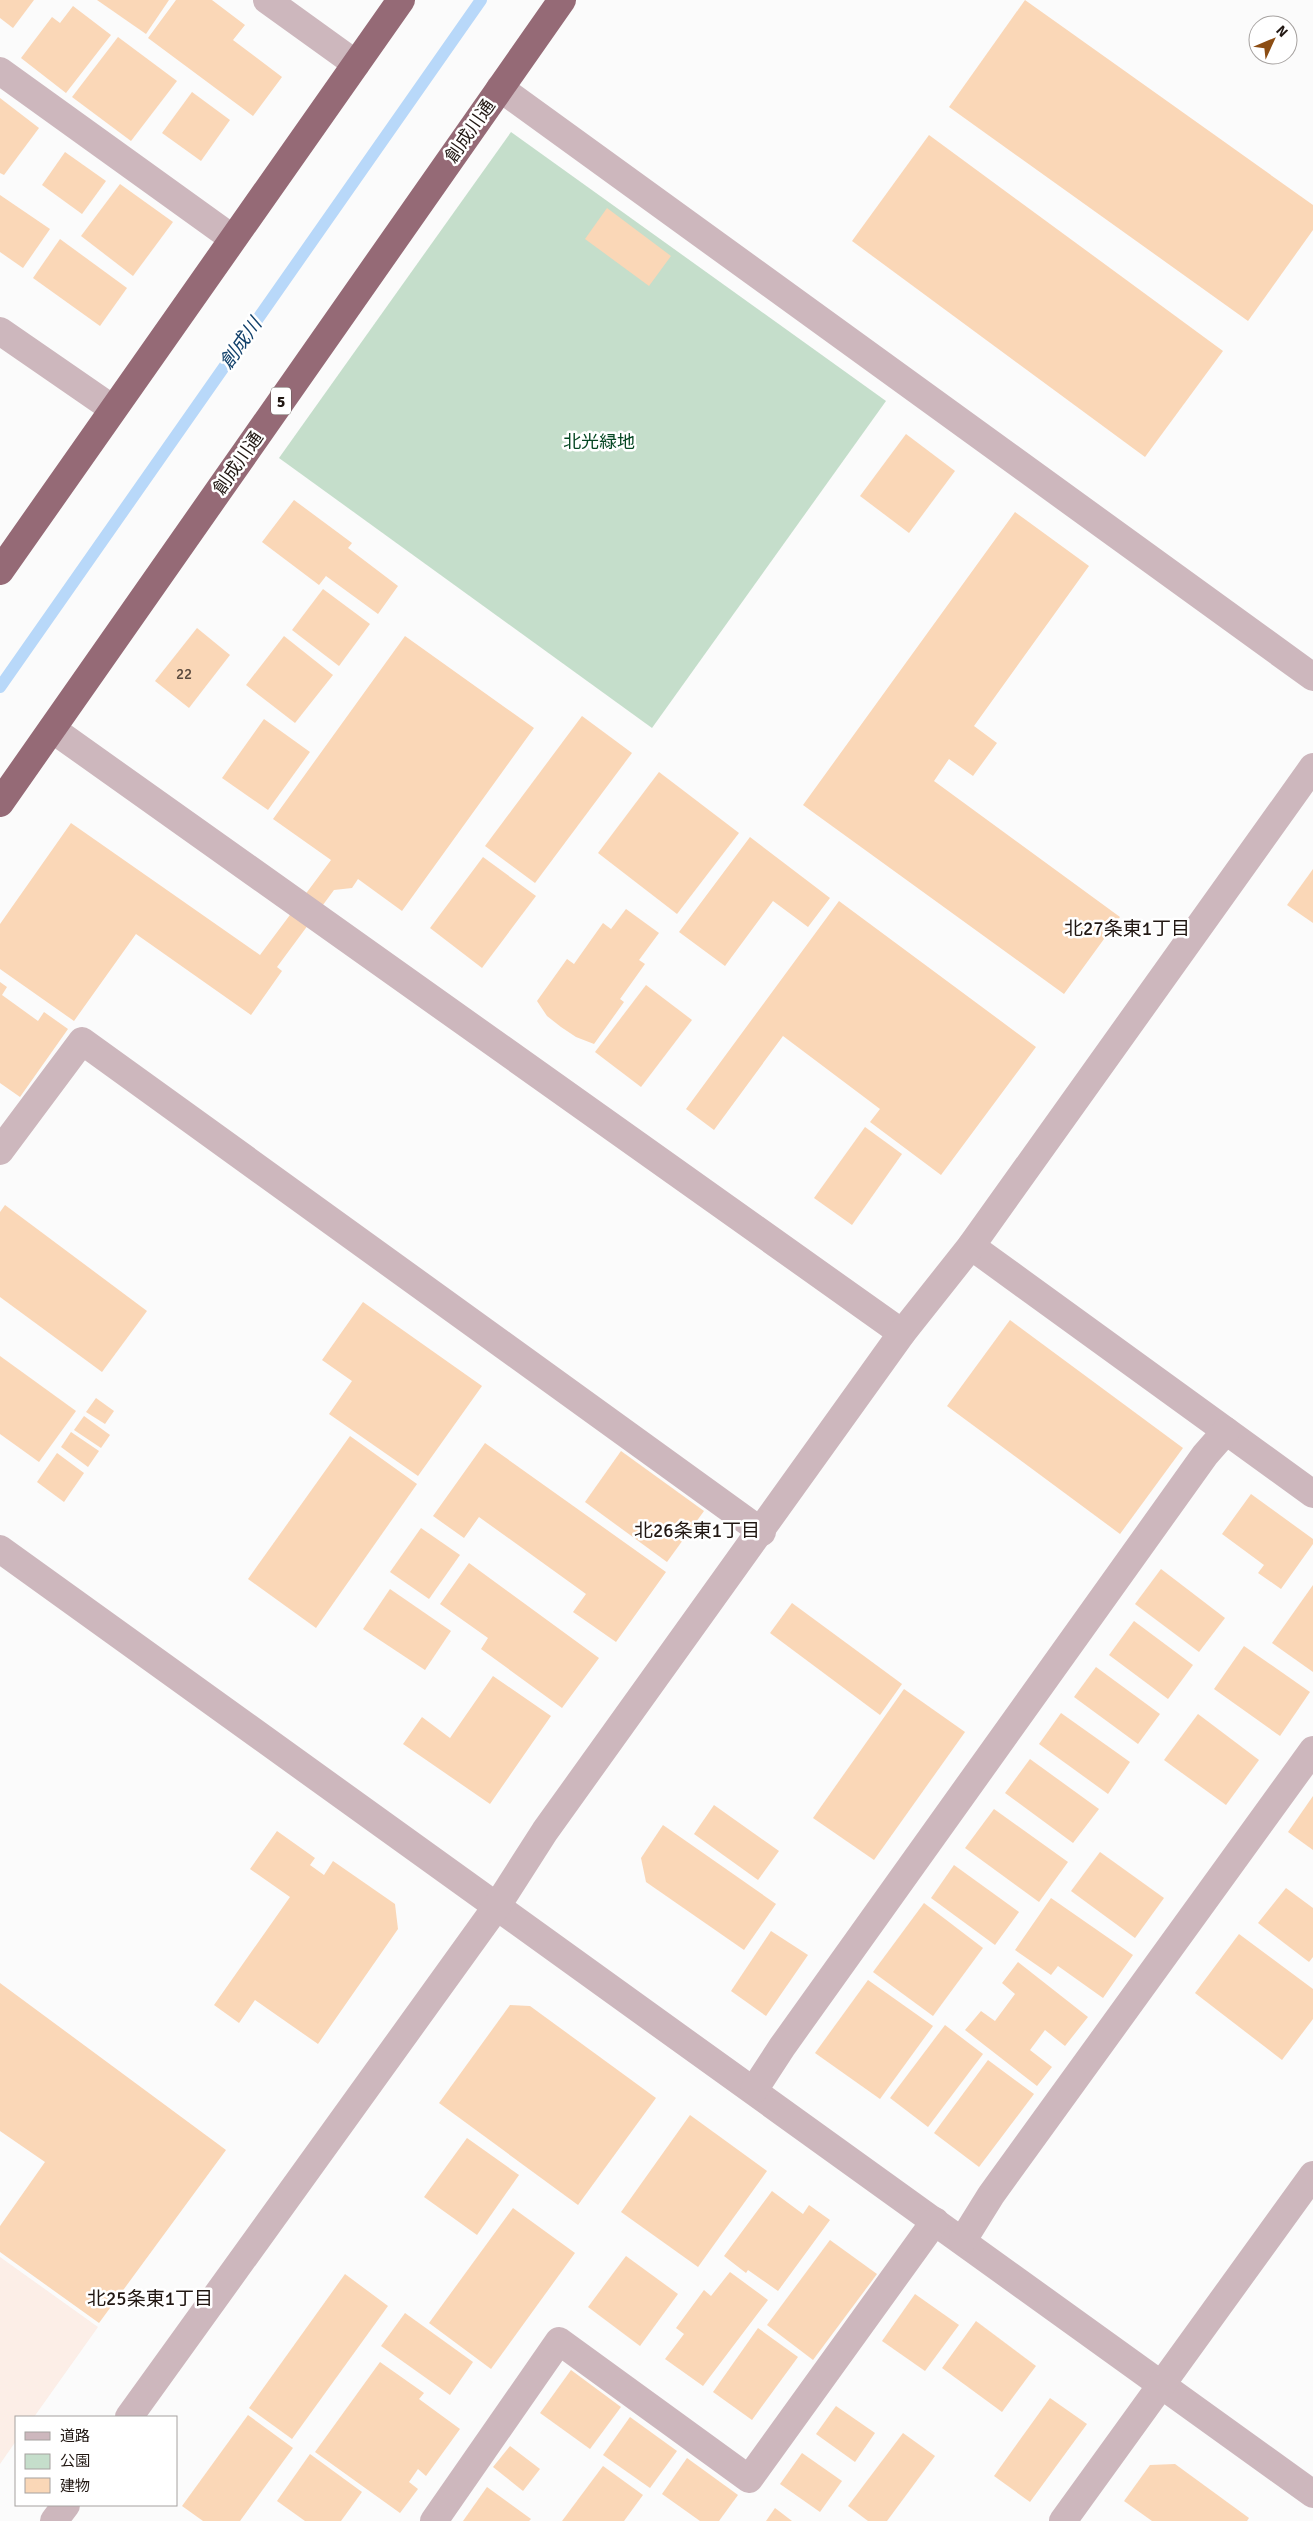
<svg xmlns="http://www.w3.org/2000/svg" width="1313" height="2521" font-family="Signika,'Noto Sans JP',sans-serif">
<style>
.commercial{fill:#fceee7}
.green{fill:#c5decb}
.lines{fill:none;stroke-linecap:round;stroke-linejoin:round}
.stream{stroke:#b8d8f9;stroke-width:12}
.building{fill:#fad7b7}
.minor{stroke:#cdb7bd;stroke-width:28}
.highway{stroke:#956a76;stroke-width:28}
.labels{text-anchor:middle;stroke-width:5;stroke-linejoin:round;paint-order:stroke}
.number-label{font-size:15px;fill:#57473b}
.shield{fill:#fff;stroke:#645d59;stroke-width:1}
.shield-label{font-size:16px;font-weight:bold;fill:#211712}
.street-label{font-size:18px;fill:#211712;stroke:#fff}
.park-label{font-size:18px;fill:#064723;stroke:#fff}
.water-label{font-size:19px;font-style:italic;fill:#12416b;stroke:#fff}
.neighbourhood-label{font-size:19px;fill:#211712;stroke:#fff}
</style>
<rect width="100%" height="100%" fill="#fbfbfb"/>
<polygon class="commercial" points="0,2257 98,2327 34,2417 16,2417 16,2441 0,2464"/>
<polygon class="green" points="511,132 886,401 652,728 279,458"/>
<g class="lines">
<polyline class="stream" points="0,687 481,0"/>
</g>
<g class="building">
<polygon points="0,0 34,0 13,28 0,18"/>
<polygon points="97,0 169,0 146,34"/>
<polygon points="176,0 212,0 245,25 233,40 282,77 253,116 148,38"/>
<polygon points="1025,0 1313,205 1313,230 1248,321 949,107"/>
<polygon points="73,6 111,35 66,93 21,58 52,17 60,23"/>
<polygon points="118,37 177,81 131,141 72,97"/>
<polygon points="192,92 230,120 201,161 162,133"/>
<polygon points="0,98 39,128 4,175 0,173"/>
<polygon points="929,135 1223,351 1145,457 852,241"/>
<polygon points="65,152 106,181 82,214 42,185"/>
<polygon points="120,184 173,222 133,276 81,236"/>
<polygon points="0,195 50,229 23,268 0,252"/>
<polygon points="607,208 671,256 649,286 585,239"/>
<polygon points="60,239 127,288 100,326 33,278"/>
<polygon points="906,434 955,471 909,533 860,496"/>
<polygon points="294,500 352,543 348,548 398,586 378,614 326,576 319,585 262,542"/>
<polygon points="1015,512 1089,566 974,726 997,743 973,776 949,759 934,781 1120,917 1064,994 803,805"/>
<polygon points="323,589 370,624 339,666 292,630"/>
<polygon points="197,628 230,655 189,708 155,681"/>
<polygon points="284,636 333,675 295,723 246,685"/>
<polygon points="405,636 534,728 402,911 358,879 352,888 334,890 277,967 282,971 251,1015 136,934 74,1021 0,969 0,924 71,823 260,955 331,860 273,819"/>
<polygon points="582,716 632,753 535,883 485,846"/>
<polygon points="264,719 310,752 268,810 222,778"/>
<polygon points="659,772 739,833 677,914 598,853"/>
<polygon points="750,837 830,898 808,927 773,901 725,966 679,932"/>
<polygon points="483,857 536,896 482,968 430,928"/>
<polygon points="1313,869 1313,923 1287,905"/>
<polygon points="839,901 1036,1047 941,1175 870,1122 880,1109 783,1036 714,1130 686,1109"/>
<polygon points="626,909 659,933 639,960 645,964 620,999 624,1002 594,1044 576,1037 561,1027 547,1016 537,1001 567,959 574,964 603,923 611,929"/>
<polygon points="0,982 7,987 2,995 38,1021 44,1012 68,1029 20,1097 0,1083"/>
<polygon points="646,985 692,1020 641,1087 595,1052"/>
<polygon points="865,1127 902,1154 852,1225 814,1198"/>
<polygon points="5,1205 147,1311 102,1372 0,1297 0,1212"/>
<polygon points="363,1302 482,1386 418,1476 329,1414 352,1381 322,1360"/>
<polygon points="1010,1320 1183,1448 1120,1534 947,1406"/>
<polygon points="0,1356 76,1411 39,1462 0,1434"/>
<polygon points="96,1398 114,1411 105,1424 86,1412"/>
<polygon points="84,1416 110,1435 101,1448 74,1430"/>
<polygon points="71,1432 99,1451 88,1467 61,1447"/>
<polygon points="350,1436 417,1484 316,1628 248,1579"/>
<polygon points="485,1443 666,1572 616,1642 573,1612 586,1594 479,1517 464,1538 433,1516"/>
<polygon points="621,1451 704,1511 667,1562 585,1502"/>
<polygon points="57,1453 84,1473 64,1502 37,1482"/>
<polygon points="1251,1494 1313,1539 1313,1544 1281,1589 1258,1573 1264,1565 1222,1534"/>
<polygon points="421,1528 460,1555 429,1599 390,1572"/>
<polygon points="469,1563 599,1658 562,1708 481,1649 488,1638 440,1604"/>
<polygon points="1161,1569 1225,1618 1199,1652 1135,1604"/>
<polygon points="1313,1585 1313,1672 1272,1643"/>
<polygon points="390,1589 451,1631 425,1670 363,1629"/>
<polygon points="792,1603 902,1684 880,1715 770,1633"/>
<polygon points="1134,1621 1193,1665 1168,1699 1109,1655"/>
<polygon points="1244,1646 1310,1692 1280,1736 1214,1689"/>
<polygon points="1096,1667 1160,1714 1138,1744 1074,1697"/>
<polygon points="493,1676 551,1716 490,1804 403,1744 422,1717 450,1738"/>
<polygon points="904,1689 965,1732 874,1860 813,1818"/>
<polygon points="1061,1713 1130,1762 1108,1794 1039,1744"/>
<polygon points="1198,1714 1259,1760 1226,1805 1164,1760"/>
<polygon points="1030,1759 1099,1809 1073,1843 1005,1793"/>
<polygon points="1313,1796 1313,1850 1288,1832"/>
<polygon points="714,1805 779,1851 758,1880 694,1834"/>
<polygon points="994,1809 1068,1862 1039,1902 965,1848"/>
<polygon points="663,1825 776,1904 744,1950 646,1882 641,1858"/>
<polygon points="277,1831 315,1858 310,1865 324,1875 333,1861 395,1904 398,1929 318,2044 255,2000 239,2023 214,2005 290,1897 250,1869"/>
<polygon points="1100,1852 1164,1898 1135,1938 1071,1891"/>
<polygon points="954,1865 1019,1912 995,1945 931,1898"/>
<polygon points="1286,1888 1313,1908 1313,1957 1309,1962 1258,1923"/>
<polygon points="1051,1898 1133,1955 1103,1998 1058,1966 1051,1975 1015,1950"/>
<polygon points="924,1903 983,1948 933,2016 873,1972"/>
<polygon points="771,1931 808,1955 766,2016 731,1991"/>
<polygon points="1239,1934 1313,1989 1313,2019 1282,2060 1195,1993"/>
<polygon points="1018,1962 1088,2017 1065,2046 1045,2030 1030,2050 1052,2067 1037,2086 965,2030 981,2011 995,2021 1015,1994 1002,1983"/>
<polygon points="868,1980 933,2026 880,2099 815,2053"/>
<polygon points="0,1983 226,2150 99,2323 0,2252 0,2226 45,2162 0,2131"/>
<polygon points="510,2005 530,2006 656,2098 578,2205 439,2103"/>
<polygon points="945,2025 983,2054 928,2127 890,2098"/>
<polygon points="988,2060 1034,2094 979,2167 934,2133"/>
<polygon points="690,2115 767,2171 698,2267 621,2212"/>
<polygon points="467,2138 519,2175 477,2235 424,2197"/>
<polygon points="772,2191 803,2214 809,2205 830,2220 778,2291 748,2270 746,2273 724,2256"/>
<polygon points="513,2208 575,2253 491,2369 429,2323"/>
<polygon points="830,2240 877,2274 813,2360 767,2325"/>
<polygon points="626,2256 678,2294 640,2346 588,2307"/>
<polygon points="730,2272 768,2300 703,2386 665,2359 684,2334 676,2328 704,2290 711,2296"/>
<polygon points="345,2274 388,2306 292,2439 249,2408"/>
<polygon points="915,2294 959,2325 925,2371 882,2341"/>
<polygon points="405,2313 473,2362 450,2395 381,2346"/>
<polygon points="976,2321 1036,2366 1002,2412 942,2368"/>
<polygon points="758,2328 798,2357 752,2420 713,2392"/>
<polygon points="380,2362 424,2393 419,2399 460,2429 426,2476 418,2469 409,2482 418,2489 400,2513 315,2452"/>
<polygon points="571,2370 621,2407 590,2449 540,2413"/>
<polygon points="1050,2398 1087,2424 1030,2502 994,2476"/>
<polygon points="836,2406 875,2433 855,2462 816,2434"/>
<polygon points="248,2415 293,2448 240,2521 203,2521 182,2506"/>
<polygon points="630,2417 677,2451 650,2488 603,2455"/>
<polygon points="903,2433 935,2456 887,2521 868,2521 848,2506"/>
<polygon points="510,2446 540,2469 523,2491 493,2467"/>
<polygon points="802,2453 842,2481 820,2512 780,2484"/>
<polygon points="310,2454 362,2492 341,2521 305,2521 277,2501"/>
<polygon points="687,2458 738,2495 719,2521 700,2521 662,2494"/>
<polygon points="1175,2464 1249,2518 1247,2521 1152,2521 1124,2501 1150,2465"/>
<polygon points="603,2466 643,2495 624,2521 562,2521"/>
<polygon points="487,2487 531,2519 529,2521 463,2521"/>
<polygon points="775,2508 792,2521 766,2521"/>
</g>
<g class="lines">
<g class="minor">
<polyline points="267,0 356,64"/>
<polyline points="0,71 232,238"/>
<polyline points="500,88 1313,677"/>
<polyline points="0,331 113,409"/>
<polyline points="52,729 902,1333"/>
<polyline points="0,1151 82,1041 762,1532"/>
<polyline points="971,1246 1313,1494"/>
<polyline points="0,1549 1313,2494"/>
<polyline points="754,2090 782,2047 1205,1455 1226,1431"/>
<polyline points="963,2240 991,2195 1313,1750"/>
<polyline points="129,2417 497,1906 545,1831 902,1333 971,1246 1313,767"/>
<polyline points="54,2521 66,2505"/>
<polyline points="434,2521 559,2341 749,2479 935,2221"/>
<polyline points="1063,2521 1313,2175"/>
</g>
<g class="highway">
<polyline points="0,571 401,0"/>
<polyline points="0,803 562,0"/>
</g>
</g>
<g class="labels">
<g class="number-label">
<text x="184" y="679">22</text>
</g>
<rect class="shield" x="271" y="387.5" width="20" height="27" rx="4"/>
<g class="shield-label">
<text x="281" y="407">5</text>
</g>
<g class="street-label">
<text transform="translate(470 131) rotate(-55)" y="6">創成川通</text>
<text transform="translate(238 463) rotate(-55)" y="6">創成川通</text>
</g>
<g class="park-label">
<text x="599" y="448">北光緑地</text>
</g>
<g class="water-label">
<text transform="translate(240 343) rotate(-55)" y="7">創成川</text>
</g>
<g class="neighbourhood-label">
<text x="1127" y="935">北27条東1丁目</text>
<text x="697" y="1537">北26条東1丁目</text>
<text x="150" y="2305">北25条東1丁目</text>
</g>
</g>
<rect x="15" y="2416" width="162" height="90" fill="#ffffff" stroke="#a6a2a0"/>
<rect x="25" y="2432" width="25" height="8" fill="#cdb7bd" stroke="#a6a2a0"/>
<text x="60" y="2441" font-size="15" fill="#211712">道路</text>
<rect x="25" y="2454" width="25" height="15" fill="#c5decb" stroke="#a6a2a0"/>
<text x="60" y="2466" font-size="15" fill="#211712">公園</text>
<rect x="25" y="2478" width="25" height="15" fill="#fad7b7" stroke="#a6a2a0"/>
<text x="60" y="2491" font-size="15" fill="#211712">建物</text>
<g transform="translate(1273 40) rotate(46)"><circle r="24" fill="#ffffff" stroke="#a6a2a0"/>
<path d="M0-4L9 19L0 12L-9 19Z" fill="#8c4d13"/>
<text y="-8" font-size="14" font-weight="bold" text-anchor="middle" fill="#211712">N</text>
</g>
</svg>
